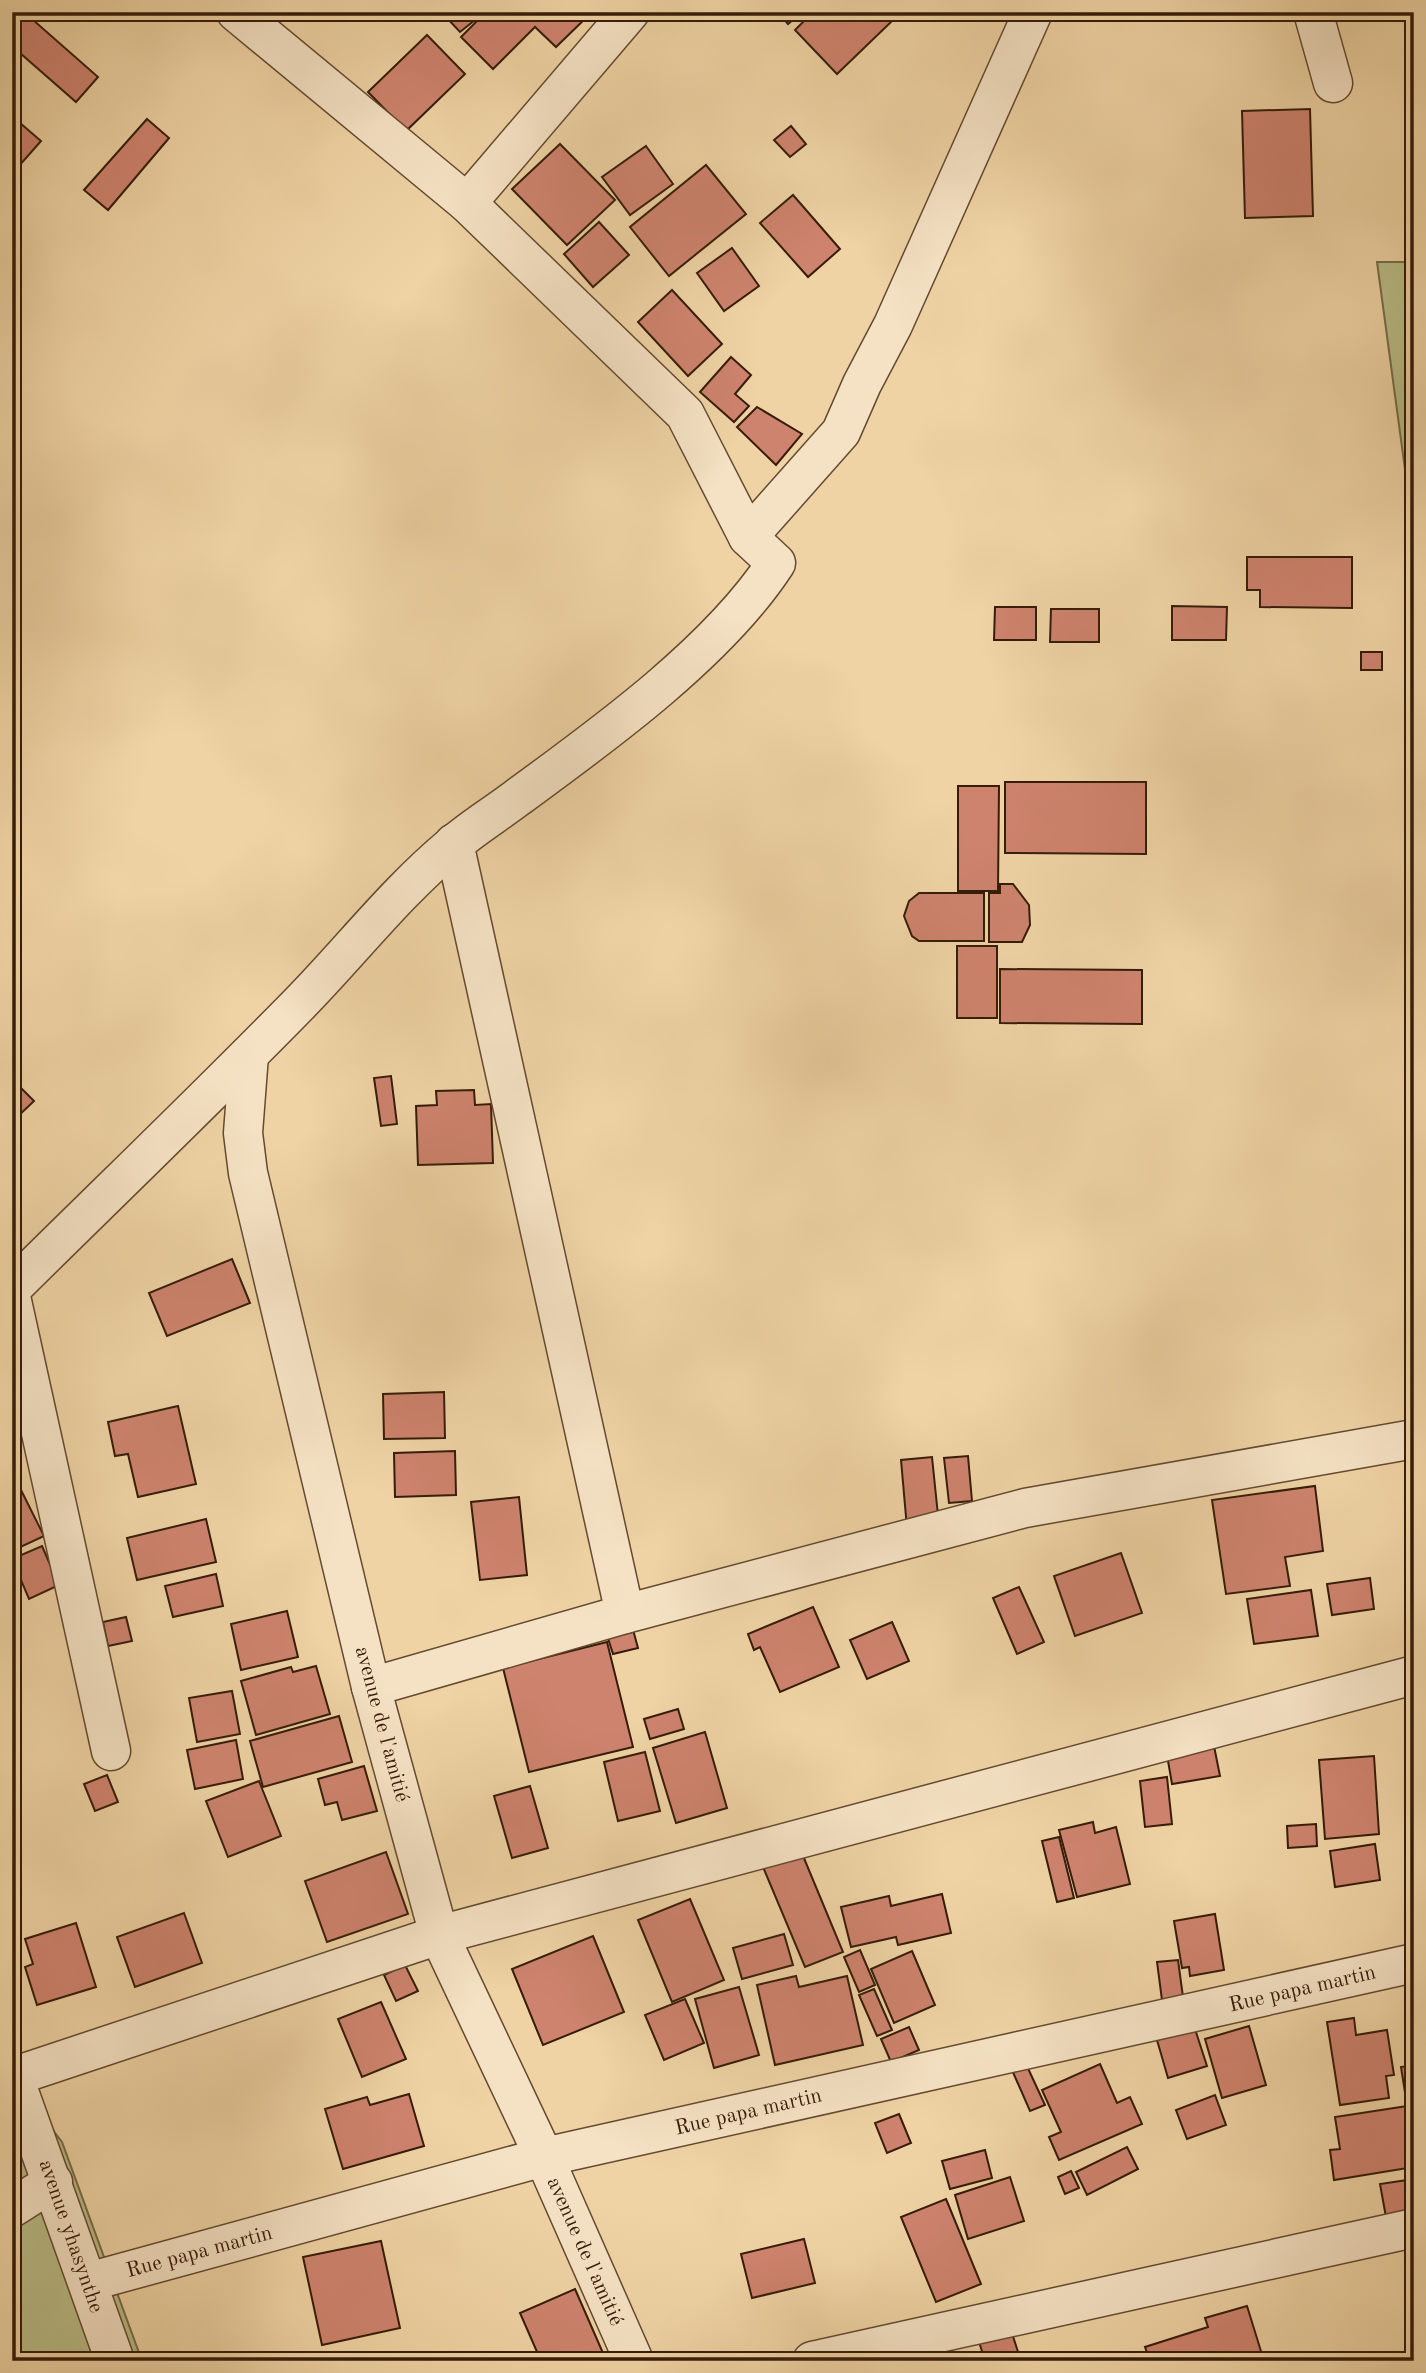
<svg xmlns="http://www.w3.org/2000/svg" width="1426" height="2373" font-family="'Old Standard TT',serif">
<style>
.green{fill:#b9bc86;stroke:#786c48;stroke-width:2}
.building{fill:#ce836e;stroke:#361c09;stroke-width:2}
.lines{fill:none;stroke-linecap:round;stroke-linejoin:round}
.minor-casing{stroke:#644a30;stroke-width:41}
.minor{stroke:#f5e2c4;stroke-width:38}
.labels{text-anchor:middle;stroke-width:5;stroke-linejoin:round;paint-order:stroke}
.street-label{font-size:21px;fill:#361c09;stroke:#f5e2c4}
</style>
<rect width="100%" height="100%" fill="#efd3a4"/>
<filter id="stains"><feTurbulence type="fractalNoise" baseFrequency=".00286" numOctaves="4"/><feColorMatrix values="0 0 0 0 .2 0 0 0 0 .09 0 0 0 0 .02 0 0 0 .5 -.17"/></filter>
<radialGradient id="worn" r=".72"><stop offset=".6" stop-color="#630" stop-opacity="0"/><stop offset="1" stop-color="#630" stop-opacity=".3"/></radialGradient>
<g class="green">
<polygon points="1377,262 1414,262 1414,536"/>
<polygon points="12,2077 62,2142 142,2361 12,2361"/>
</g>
<g class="building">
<polygon points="12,12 24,12 98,77 76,102 12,46"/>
<polygon points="452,12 485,12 460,32 446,17"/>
<polygon points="486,12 586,12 589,15 556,47 535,27 493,69 461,37"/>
<polygon points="778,12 802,12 788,24"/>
<polygon points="813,12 881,12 891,22 837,74 795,30"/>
<polygon points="427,35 465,74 406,131 368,92"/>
<polygon points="1310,109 1313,216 1245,218 1242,111"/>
<polygon points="12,116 41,141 19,166 12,161"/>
<polygon points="147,119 169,138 108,210 84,190"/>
<polygon points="791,126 806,144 790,157 774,140"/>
<polygon points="560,144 615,200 567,245 512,189"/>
<polygon points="646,146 673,184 630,215 602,177"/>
<polygon points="706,165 746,214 669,276 630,227"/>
<polygon points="793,195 840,249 808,277 760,223"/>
<polygon points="599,222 629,255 593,287 564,254"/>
<polygon points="732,248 759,286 724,311 697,273"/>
<polygon points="672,290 722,344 688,376 638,322"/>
<polygon points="731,357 751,375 735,394 749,406 734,422 700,392"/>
<polygon points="757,407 802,434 776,465 737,427"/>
<polygon points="1247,557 1352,557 1352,608 1260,607 1260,590 1247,590"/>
<polygon points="1172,606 1227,607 1226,640 1172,640"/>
<polygon points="995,607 1036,607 1036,640 994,640"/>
<polygon points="1051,609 1099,609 1099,642 1050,642"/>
<rect x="1361" y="652" width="21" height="18"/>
<polygon points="1005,782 1146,782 1146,854 1005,853"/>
<polygon points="958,786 999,786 998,891 958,891"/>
<polygon points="1000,884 1013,884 1029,905 1030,925 1022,942 989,942 989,893 1000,893"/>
<polygon points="919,893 984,893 984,941 919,941 912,936 904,916 909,901"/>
<rect x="957" y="946" width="40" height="72"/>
<polygon points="1000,969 1142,970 1142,1024 1000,1023"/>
<polygon points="391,1076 397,1124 381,1126 374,1078"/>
<polygon points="12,1079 34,1101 12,1122"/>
<polygon points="474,1090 475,1105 491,1104 493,1163 418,1165 416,1106 437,1105 436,1091"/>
<polygon points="232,1259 250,1303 167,1336 149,1293"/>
<polygon points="12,1386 29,1421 12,1428"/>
<polygon points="444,1392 445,1438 384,1439 383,1394"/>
<polygon points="178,1406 196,1484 138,1497 128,1454 115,1456 108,1422"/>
<polygon points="455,1451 456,1495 395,1497 394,1453"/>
<polygon points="968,1456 972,1501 949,1503 944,1458"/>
<polygon points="932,1457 939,1525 907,1528 901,1460"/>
<polygon points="1315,1486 1323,1551 1285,1557 1290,1586 1226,1594 1212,1500"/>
<polygon points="20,1488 44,1536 12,1551 12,1491"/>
<polygon points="519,1497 527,1575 480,1580 471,1502"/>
<polygon points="206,1519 216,1562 137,1580 127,1538"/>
<polygon points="42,1546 59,1585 29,1599 12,1559"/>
<polygon points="1121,1553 1142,1613 1075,1636 1054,1576"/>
<polygon points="216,1574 223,1606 173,1617 165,1586"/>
<polygon points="1370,1578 1374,1609 1332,1615 1327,1584"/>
<polygon points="1019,1587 1044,1642 1017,1654 993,1598"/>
<polygon points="1311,1590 1318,1636 1254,1644 1247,1599"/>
<polygon points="813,1607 839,1667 780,1692 760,1647 754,1650 748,1634"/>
<polygon points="287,1611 298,1657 241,1670 231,1624"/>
<polygon points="126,1617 132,1641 108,1646 103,1622"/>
<polygon points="892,1622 909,1661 867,1679 850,1640"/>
<polygon points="632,1626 638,1648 613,1654 606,1632"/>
<polygon points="607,1642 633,1747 529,1772 503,1668"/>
<polygon points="316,1666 330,1714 256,1735 241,1681 291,1667 293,1672"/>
<polygon points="232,1691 240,1734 197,1742 189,1698"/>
<polygon points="678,1709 684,1729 650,1739 644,1719"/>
<polygon points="339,1716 352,1762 263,1787 250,1741"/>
<polygon points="705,1732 727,1808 676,1823 653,1748"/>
<polygon points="236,1740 243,1779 195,1789 187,1750"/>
<polygon points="1214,1746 1220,1776 1172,1784 1167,1755"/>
<polygon points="645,1752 660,1811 618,1821 604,1762"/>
<polygon points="1374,1756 1379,1834 1325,1839 1319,1760"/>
<polygon points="364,1766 377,1811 342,1820 337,1802 325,1805 318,1779"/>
<polygon points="107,1775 118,1802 95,1811 84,1784"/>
<polygon points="1167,1777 1172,1824 1145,1827 1140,1781"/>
<polygon points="259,1781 281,1836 228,1857 206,1801"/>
<polygon points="530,1786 548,1848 512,1858 494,1796"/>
<polygon points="1093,1822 1095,1833 1116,1827 1130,1884 1077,1897 1059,1830"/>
<polygon points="1316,1824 1317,1846 1288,1848 1287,1826"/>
<polygon points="1059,1837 1074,1898 1057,1902 1042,1841"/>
<polygon points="1375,1844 1380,1880 1335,1887 1330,1851"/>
<polygon points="801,1851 843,1952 805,1967 763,1867"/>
<polygon points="386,1852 408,1914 327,1942 305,1881"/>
<polygon points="942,1894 951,1933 898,1945 896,1937 851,1947 841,1907 889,1896 891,1906"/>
<polygon points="690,1899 724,1980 672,2002 638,1920"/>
<polygon points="184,1913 202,1963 135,1987 117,1937"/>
<polygon points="1215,1914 1224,1970 1190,1976 1189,1967 1182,1968 1174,1921"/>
<polygon points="76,1923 96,1987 37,2005 25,1967 33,1964 25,1939"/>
<polygon points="784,1934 793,1965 742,1979 733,1948"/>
<polygon points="593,1936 624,2012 543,2045 512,1969"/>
<polygon points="860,1950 875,1985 859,1992 844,1957"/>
<polygon points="912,1951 935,2005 894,2023 871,1969"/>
<polygon points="1178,1960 1183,1997 1162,2000 1157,1962"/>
<polygon points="405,1965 418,1991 396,2001 384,1975"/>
<polygon points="796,1976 799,1987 847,1976 863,2045 775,2065 757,1985"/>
<polygon points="739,1987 759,2055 714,2068 695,1999"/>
<polygon points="874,1989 892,2030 877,2036 859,1995"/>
<polygon points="685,1999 704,2043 664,2060 645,2015"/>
<polygon points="381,2002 406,2059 362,2077 338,2019"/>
<polygon points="1354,2018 1356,2035 1387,2030 1394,2075 1386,2076 1389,2098 1340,2105 1327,2022"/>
<polygon points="1249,2026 1266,2085 1222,2098 1205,2039"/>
<polygon points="909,2027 919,2050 891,2062 881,2039"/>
<polygon points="1195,2029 1207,2066 1168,2078 1157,2040"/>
<polygon points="1026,2064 1045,2105 1030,2111 1012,2070"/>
<polygon points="1100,2064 1117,2103 1130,2097 1142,2124 1059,2160 1049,2137 1061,2132 1042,2090"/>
<polygon points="1414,2065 1414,2098 1406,2099 1401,2067"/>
<polygon points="409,2094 424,2146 343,2169 325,2109 367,2097 370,2105"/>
<polygon points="1215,2095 1226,2125 1187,2139 1176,2110"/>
<polygon points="1414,2105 1414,2167 1334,2180 1330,2150 1340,2149 1335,2117"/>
<polygon points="899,2114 911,2143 887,2153 875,2123"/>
<polygon points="1127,2147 1138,2169 1087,2195 1076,2172"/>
<polygon points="985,2150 992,2178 950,2189 942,2161"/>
<polygon points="1071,2171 1079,2188 1065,2194 1058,2177"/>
<polygon points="1010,2177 1024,2221 968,2239 955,2195"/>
<polygon points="1414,2179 1414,2213 1386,2217 1380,2184"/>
<polygon points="946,2199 981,2284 936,2302 901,2217"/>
<polygon points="804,2239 815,2283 752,2298 741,2254"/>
<polygon points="381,2241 400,2328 322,2345 303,2257"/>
<polygon points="575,2289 603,2353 587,2361 541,2361 520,2313"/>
<polygon points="1247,2306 1264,2361 1150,2361 1145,2347 1208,2327 1205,2318"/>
<polygon points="1008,2321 1021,2361 985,2361 976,2332"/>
</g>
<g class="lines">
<g class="minor-casing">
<g id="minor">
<polyline points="1313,12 1333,83"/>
<polyline points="467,203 630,12"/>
<polyline points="748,537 841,432 862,384 893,325 1033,12"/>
<polyline points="454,843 625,1614"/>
<polyline points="249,1055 243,1133 248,1173 371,1687 439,1935 544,2157 634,2361"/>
<path d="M12 1288C108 1193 205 1100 299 1004 351 951 396 892 454 844 474 827 497 813 518 797 603 735 719 651 776 563L748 537 685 414 467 203 236 12"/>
<polyline points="12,1301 111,1751"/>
<polyline points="371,1687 625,1614 1025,1508 1414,1439"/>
<polyline points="12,2072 115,2361"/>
<polyline points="15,2076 439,1935 1414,1675"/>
<polyline points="12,2208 53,2182"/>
<polyline points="88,2282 544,2157 1414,1963"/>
<polyline points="812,2361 1414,2228"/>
</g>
</g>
<use href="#minor" class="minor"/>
</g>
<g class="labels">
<g class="street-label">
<text transform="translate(383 1724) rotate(75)" y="7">avenue de l'amitié</text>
<text transform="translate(1302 1988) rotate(-13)" y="7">Rue papa martin</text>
<text transform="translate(748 2111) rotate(-13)" y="7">Rue papa martin</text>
<text transform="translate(72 2236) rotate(71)" y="7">avenue yhasynthe</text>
<text transform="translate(199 2251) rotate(-15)" y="7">Rue papa martin</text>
<text transform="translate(586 2251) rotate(66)" y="7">avenue de l'amitié</text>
</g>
</g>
<rect width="1426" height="2373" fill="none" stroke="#efd3a4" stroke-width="42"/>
<rect x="14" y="14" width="1398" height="2345" fill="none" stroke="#361c09" stroke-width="3.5"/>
<rect x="21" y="21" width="1384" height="2331" fill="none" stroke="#361c09" stroke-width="2"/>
<rect width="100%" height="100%" filter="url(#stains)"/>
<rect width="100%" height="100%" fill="url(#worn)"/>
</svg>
